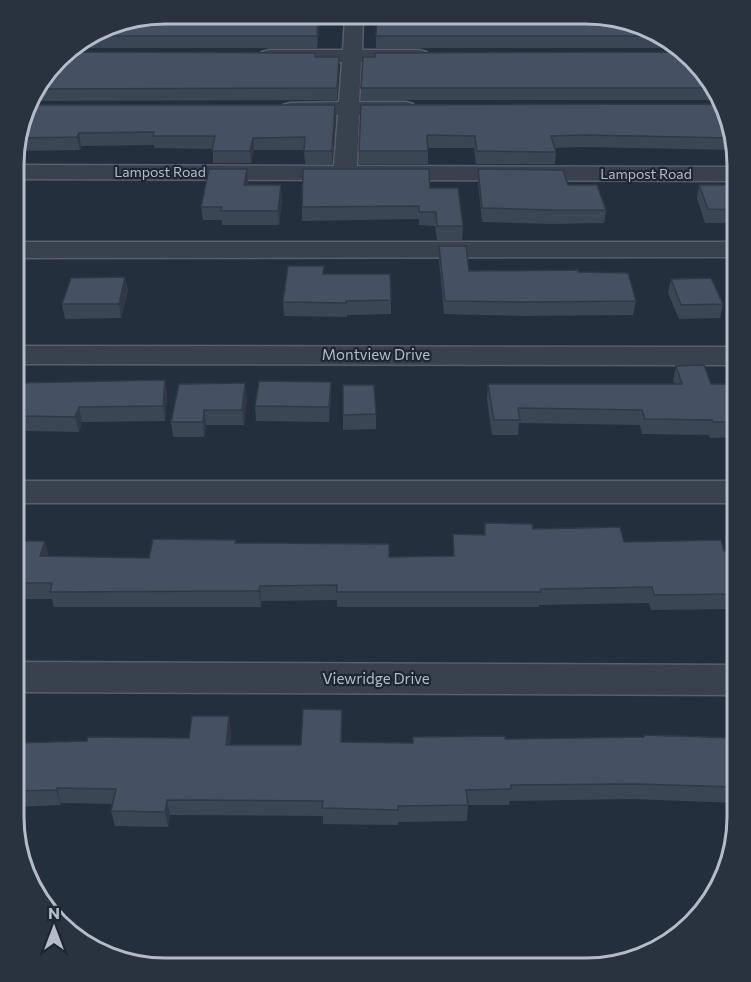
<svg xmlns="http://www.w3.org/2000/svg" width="751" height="982" font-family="Commissioner,sans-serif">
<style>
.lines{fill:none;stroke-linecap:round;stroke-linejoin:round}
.minor-casing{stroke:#565f6c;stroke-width:3}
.minor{fill:#38414e;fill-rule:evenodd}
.wall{fill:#3b4654}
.shaded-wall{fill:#303945}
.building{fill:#455162;stroke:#303945;stroke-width:1.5}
.labels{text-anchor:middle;stroke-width:4.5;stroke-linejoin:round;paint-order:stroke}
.far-street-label{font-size:14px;fill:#b4bcc9;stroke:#1d2633}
.street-label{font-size:15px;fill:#b4bcc9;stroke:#1d2633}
.rim{fill:none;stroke:#b4bcc9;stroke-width:3}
</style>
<rect width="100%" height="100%" fill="#242f3e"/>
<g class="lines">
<g class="minor-casing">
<g id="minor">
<polygon points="345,18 363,18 362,50 419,50 426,52 429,56 426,60 419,62 361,62 359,102 406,102 413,104 416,108 413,112 406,114 359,115 357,166 737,167 737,181 15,179 15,165 334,166 338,115 290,115 283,113 280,109 283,105 290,103 339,102 342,62 269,62 262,60 259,56 262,52 269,50 343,50"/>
<polygon points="15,242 737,242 737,257 15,258"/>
<polygon points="14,346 737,347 737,365 14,364"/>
<rect x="14" y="481" width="723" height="22"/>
<polygon points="14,662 737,665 737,695 14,692"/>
</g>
</g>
<use href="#minor" class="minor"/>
</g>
<g class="wall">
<polygon points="609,16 678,45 681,48 376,48 376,36 415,18"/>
<polygon points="320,19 317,48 70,48 116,22"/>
<polygon points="64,52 339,57 339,68 337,100 30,101 34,89"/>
<polygon points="684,52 722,97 722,100 361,100 361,88"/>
<polygon points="723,104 734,150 582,147 555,148 556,152 555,164 476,164 474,148 428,148 428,164 359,164 361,105"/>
<polygon points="28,105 335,105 336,117 332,164 305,164 304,150 254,150 251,163 213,163 213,149 154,148 154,145 81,146 80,150 15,151 15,145"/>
<polygon points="478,169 568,185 606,210 604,223 550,224 482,222 478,183"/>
<polygon points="248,182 248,185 282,198 279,225 222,225 222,220 203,220 201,207"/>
<polygon points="699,185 737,206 737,217 736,223 705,223 697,198"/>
<polygon points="430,188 463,226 462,240 437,240 435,226 419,225 419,219 302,221 302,207"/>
<polygon points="439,246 469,271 578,272 636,301 633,315 523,316 444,314 439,260"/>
<polygon points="324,266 324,274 391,300 391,314 347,315 347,317 284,316 283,302"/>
<polygon points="125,277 128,291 121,318 65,319 62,304"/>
<polygon points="671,279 723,304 720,318 679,319 668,293"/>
<polygon points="676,366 711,384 737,384 737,437 710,438 709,435 642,434 640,425 519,423 518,435 492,435 487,399 488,384 674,384 673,380"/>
<polygon points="165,380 167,395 165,421 82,422 79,432 26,431 24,425 14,425 14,383"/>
<polygon points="331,382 331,397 329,422 256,421 255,406"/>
<polygon points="179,384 247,398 244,425 206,425 204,437 173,437 171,422"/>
<polygon points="343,385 376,414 376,429 343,430"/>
<polygon points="485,523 533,529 624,542 724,551 737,551 737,604 736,604 735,609 651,610 649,603 539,605 539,607 337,607 337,600 261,601 261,607 54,607 52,599 14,599 14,541 49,556 149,558 236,543 389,557 453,556 453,534 484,535"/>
<polygon points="342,725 342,742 413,743 505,739 644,737 644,735 737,738 737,803 632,799 510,801 509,805 468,805 467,821 398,822 398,825 323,824 323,816 170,815 168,827 115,826 111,811 113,804 61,803 61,805 14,807 14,743 189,738 231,732 230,745 301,745"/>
</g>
<g class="shaded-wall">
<polygon points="318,19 320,19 317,48 317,36"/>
<polygon points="339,57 339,68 337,100 337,88"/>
<polygon points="335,105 336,117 332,164 332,151"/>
<polygon points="79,133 81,146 80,150 77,137"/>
<polygon points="253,138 254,150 251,163 250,151"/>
<polygon points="247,169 248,182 245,199 244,185"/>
<polygon points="281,185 282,198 279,225 278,211"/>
<polygon points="125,277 128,291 121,318 119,304"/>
<polygon points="165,380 167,395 165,421 163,406"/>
<polygon points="331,382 331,397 329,422 329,407"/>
<polygon points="245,383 247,398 244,425 242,410"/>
<polygon points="79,407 82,422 79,432 75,417"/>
<polygon points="204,410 206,425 204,437 203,422"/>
<polygon points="45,541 49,557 40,556"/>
<polygon points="260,586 261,601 261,607 259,591"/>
<polygon points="229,716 231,732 228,760 226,745"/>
<polygon points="57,788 61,803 61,805 56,790"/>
<polygon points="167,800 170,815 168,827 165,812"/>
</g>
<g class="building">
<polygon points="609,16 659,36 376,36 377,18"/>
<polygon points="318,19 317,36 90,36 116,22"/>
<polygon points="64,52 315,53 315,57 339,57 337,88 34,89"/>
<polygon points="684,52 714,88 361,88 363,57 375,57 375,53"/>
<polygon points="723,104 731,138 584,135 551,136 556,152 477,151 475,136 427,135 428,151 359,151 361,105"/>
<polygon points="28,105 335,105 332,151 304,151 305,137 253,138 250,151 212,151 215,136 153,136 154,132 79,133 77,137 17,138"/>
<polygon points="209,169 247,169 244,185 281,185 278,211 221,211 222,207 201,207"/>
<polygon points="303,169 429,169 430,188 458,188 463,226 437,226 436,212 419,212 419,206 302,207"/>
<polygon points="478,169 563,170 568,185 597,185 606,210 551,210 482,208"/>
<polygon points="699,185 729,185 737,206 737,210 708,209"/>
<polygon points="439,246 466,246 469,271 578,270 578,272 628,273 636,301 525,302 445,301"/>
<polygon points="288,266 324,266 323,274 390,274 391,300 346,301 346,303 283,302"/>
<polygon points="125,277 119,304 62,304 71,278"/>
<polygon points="711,278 723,304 681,305 671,279"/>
<polygon points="704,365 711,384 737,384 737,422 713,422 712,420 645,419 642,410 518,408 520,420 494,420 488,384 682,384 676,366"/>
<polygon points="165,380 163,406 79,407 75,417 22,416 25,410 14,410 14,383"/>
<polygon points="259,381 331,382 329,407 255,406"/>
<polygon points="245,383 242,410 204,410 203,422 171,422 179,384"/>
<polygon points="343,385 374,385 376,414 343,415"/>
<polygon points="485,523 532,524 533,529 620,527 624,542 721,540 724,551 737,551 737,594 654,595 652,587 541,589 541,592 337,592 337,585 260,586 259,591 50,592 52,583 14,583 14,541 45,541 40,556 149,558 153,539 236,540 235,543 389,544 389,557 454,556 453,534 485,535"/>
<polygon points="303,709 342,710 341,742 413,743 413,737 505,736 505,739 644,737 644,735 737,738 737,787 636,784 511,785 511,789 466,790 468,805 398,806 398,810 322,808 323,801 167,800 165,812 111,811 116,789 57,788 56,790 14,791 14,743 87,741 88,737 189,738 192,716 229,716 226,745 301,745"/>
</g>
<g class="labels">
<g class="far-street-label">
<text x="160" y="177">Lampost Road</text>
<text x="646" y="179">Lampost Road</text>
</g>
<g class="street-label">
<text x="376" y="360">Montview Drive</text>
<text x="376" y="684">Viewridge Drive</text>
</g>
</g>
<path d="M0 0H751V982H0ZM165 24H586A141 141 0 0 1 727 165V817A141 141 0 0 1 586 958H165A141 141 0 0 1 24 817V165A141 141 0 0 1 165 24Z" fill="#29323f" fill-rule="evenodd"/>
<path class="rim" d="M165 24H586A141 141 0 0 1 727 165V817A141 141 0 0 1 586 958H165A141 141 0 0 1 24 817V165A141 141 0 0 1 165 24Z"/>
<g transform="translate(54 928)" stroke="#1d2633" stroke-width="4.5" paint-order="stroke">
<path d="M0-4.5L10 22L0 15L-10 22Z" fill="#b4bcc9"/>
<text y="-9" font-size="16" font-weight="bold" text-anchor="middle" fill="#b4bcc9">N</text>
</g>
</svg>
